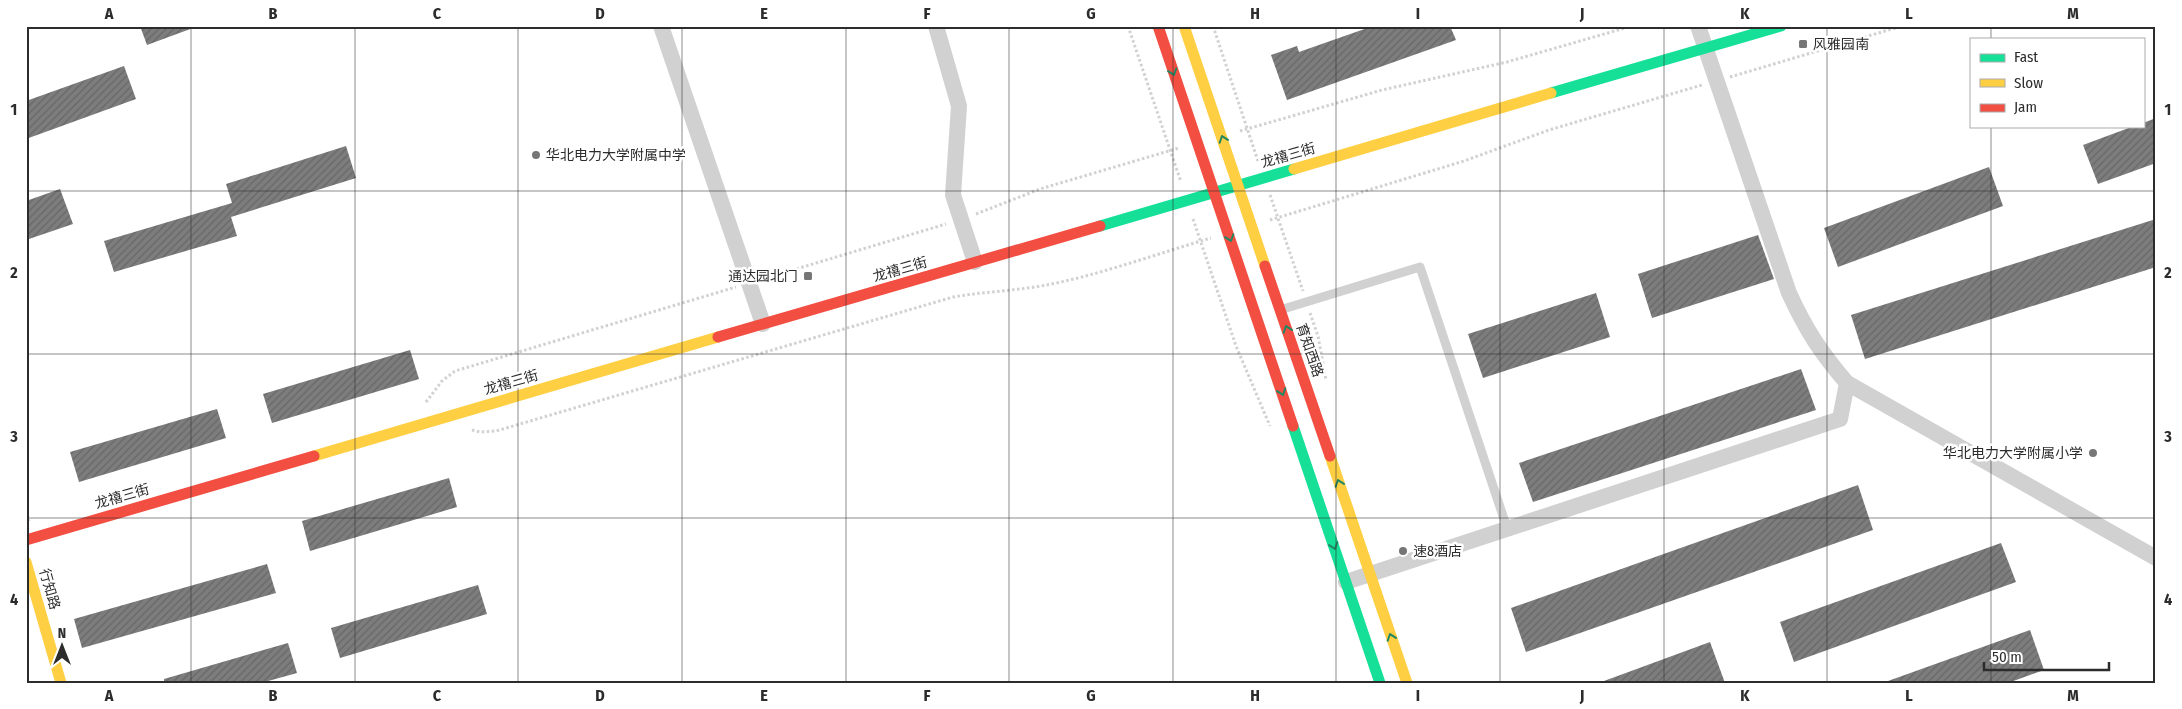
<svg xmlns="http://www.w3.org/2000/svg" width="2182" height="709" font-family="'Fira Sans Condensed','Noto Sans SC',sans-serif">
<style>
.building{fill:url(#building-hatch)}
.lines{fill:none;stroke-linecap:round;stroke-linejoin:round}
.path{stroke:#d1d1d1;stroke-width:3;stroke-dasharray:2.5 2.5;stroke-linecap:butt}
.lane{stroke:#d1d1d1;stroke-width:9}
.street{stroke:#d1d1d1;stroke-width:16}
.fast{stroke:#16e098;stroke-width:11}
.slow{stroke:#ffcf43;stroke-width:11}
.jam{stroke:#f24e42;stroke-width:11}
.oneway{stroke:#218662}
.grid{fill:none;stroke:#2c2c2c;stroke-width:1;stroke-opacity:0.55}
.poi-dot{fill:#767676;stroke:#fff;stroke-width:2}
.labels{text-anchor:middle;stroke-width:5;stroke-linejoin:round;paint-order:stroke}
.poi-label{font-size:14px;fill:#2c2c2c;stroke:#fff;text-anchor:start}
.street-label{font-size:14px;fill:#2c2c2c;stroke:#fff}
.neatline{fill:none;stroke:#2c2c2c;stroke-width:2}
.grid-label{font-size:16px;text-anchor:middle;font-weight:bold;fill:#2c2c2c}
</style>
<defs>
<pattern id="building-hatch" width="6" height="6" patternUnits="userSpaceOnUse" patternTransform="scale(1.25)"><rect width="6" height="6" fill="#7d7d7d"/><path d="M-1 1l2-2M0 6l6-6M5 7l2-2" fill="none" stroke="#676767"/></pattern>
</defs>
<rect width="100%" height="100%" fill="#fff"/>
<g class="building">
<polygon points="140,26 193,26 193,28 147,45"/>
<polygon points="1373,26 1450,26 1456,40 1287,100 1271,55 1297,46 1299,52"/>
<polygon points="124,66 136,99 26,139 26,101"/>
<polygon points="2156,118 2156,163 2098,184 2083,145 2134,126 2143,126 2143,123"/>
<polygon points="346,146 356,178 231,217 237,236 114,272 104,241 232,203 226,184"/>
<polygon points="1989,167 2003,206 1838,267 1824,228"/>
<polygon points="60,189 73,224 26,240 26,201"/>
<polygon points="2156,219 2156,267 1865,359 1851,315"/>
<polygon points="1758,235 1774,279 1652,318 1638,274"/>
<polygon points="1596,293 1610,337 1483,378 1468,334"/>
<polygon points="410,350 419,379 272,423 263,394"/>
<polygon points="1801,369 1816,410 1533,502 1519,463"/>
<polygon points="217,409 226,438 79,482 70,452"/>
<polygon points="449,478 457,507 310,551 302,521"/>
<polygon points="1858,485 1873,530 1526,652 1511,608"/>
<polygon points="2001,543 2016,582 1794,662 1780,622"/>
<polygon points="267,564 276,593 82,648 74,619"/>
<polygon points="478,585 487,614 340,658 331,628"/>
<polygon points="2030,630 2044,670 2008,683 1889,683 1888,681"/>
<polygon points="1710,642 1725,683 1604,683 1604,681"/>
<polygon points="288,643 297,673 261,683 164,683 164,679"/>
</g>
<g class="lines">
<g class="path">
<polyline points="1128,26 1181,182"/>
<polyline points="1213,26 1258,161"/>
<polyline points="1730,77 1902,26"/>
<polyline points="1240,131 1382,90 1507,62 1632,26"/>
<polyline points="1270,195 1303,291"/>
<polyline points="976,214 1040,189 1179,148"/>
<polyline points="1193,219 1236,346 1270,426"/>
<polyline points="1270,220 1464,161 1549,130 1702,85"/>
<polyline points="763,279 946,224"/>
<polyline points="1310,313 1318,336 1326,380"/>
<polyline points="426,402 442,381 455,371 736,287"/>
<path d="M472 430 480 432 496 431 953 297C982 292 1011 291 1041 286 1097 276 1156 254 1211 238"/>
<polyline points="26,510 29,521"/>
</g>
<polyline class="lane" points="1280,310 1420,267 1507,528"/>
<g class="street">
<polyline points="661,26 763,324"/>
<polyline points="936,26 959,106 953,195 975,262"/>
<path d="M1698 26 1789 293C1806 330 1821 353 1847 383L2156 558"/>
<polyline points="1346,582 1840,419 1847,383"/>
</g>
<g class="fast">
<polyline points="1551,93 1781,26"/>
<polyline points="1100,226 1294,169"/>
<polyline points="1293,426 1380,683"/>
</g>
<g class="slow">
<polyline points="1184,26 1265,266"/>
<polyline points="1294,169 1551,93"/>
<polyline points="314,456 718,337"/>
<polyline points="1330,456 1407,683"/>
<polyline points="26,562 61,683"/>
</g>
<g class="jam">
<polyline points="1158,26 1293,426"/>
<polyline points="1265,266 1330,456"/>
<polyline points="718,337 1100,226"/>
<polyline points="26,540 314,456"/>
</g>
</g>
<defs><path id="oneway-chevron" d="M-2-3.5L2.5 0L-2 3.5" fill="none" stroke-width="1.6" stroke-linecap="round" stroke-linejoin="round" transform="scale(1.25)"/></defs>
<g class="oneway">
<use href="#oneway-chevron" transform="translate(1173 72) rotate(71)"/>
<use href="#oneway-chevron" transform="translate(1223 139) rotate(-109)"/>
<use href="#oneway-chevron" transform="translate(1230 238) rotate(71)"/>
<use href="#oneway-chevron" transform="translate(1287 329) rotate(-109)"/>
<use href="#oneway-chevron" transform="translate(1282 392) rotate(71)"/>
<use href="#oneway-chevron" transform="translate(1339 483) rotate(-109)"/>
<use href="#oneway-chevron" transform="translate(1334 546) rotate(71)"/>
<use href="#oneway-chevron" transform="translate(1391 637) rotate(-109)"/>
</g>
<path class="grid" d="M191 26V683M355 26V683M518 26V683M682 26V683M846 26V683M1009 26V683M1173 26V683M1336 26V683M1500 26V683M1664 26V683M1827 26V683M1991 26V39M1991 126V683M26 191H2156M26 354H2156M26 518H2156"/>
<g class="poi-dot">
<rect x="1798" y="39" width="10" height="10" rx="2.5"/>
<circle cx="536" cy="155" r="5"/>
<rect x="803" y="271" width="10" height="10" rx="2.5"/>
<circle cx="2093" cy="453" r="5"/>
<circle cx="1403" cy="551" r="5"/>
</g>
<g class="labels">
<g class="poi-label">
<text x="1813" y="49">风雅园南</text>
<text x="546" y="160">华北电力大学附属中学</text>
<text x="798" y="281" text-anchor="end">通达园北门</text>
<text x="2083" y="458" text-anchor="end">华北电力大学附属小学</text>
<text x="1413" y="556">速8酒店</text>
</g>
<g class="street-label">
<text transform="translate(1288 155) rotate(-16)" y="5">龙禧三街</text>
<text transform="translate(900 269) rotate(-16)" y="5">龙禧三街</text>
<text transform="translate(1310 350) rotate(71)" y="5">育知西路</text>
<text transform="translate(511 382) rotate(-16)" y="5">龙禧三街</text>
<text transform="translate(122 496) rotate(-16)" y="5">龙禧三街</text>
<text transform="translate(50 589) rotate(74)" y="5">行知路</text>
</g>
</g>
<rect width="2182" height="709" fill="none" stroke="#ffffff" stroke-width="55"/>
<rect x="1970" y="38" width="175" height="90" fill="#ffffff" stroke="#ababab"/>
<rect x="1980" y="54" width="25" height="8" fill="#16e098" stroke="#ababab"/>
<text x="2014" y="62" font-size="15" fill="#2c2c2c">Fast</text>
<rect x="1980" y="79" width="25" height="8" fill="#ffcf43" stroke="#ababab"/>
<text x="2014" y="88" font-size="15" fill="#2c2c2c">Slow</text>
<rect x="1980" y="104" width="25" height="8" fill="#f24e42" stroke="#ababab"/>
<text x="2014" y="112" font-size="15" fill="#2c2c2c">Jam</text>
<g transform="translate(62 646)" stroke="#ffffff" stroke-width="4" paint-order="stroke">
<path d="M0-4L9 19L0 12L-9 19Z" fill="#2c2c2c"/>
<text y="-8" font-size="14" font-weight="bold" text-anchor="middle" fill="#2c2c2c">N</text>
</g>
<path d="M1984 662v8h125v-8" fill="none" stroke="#2c2c2c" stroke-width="2.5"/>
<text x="1992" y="662" font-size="15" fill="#2c2c2c" stroke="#ffffff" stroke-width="4" paint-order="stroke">50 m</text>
<rect x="28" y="28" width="2126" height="654" class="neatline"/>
<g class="grid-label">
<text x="109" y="19">A</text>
<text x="273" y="19">B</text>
<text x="437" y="19">C</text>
<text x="600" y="19">D</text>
<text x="764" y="19">E</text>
<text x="927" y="19">F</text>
<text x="1091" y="19">G</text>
<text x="1255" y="19">H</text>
<text x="1418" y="19">I</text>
<text x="1582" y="19">J</text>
<text x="1745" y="19">K</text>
<text x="1909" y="19">L</text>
<text x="2073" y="19">M</text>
<text x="14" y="115">1</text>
<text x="2168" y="115">1</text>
<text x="14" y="278">2</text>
<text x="2168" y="278">2</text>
<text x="14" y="442">3</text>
<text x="2168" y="442">3</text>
<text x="14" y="605">4</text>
<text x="2168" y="605">4</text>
<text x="109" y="701">A</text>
<text x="273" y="701">B</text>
<text x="437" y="701">C</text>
<text x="600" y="701">D</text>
<text x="764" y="701">E</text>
<text x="927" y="701">F</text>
<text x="1091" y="701">G</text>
<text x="1255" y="701">H</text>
<text x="1418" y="701">I</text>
<text x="1582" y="701">J</text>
<text x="1745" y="701">K</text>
<text x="1909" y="701">L</text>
<text x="2073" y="701">M</text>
</g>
</svg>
